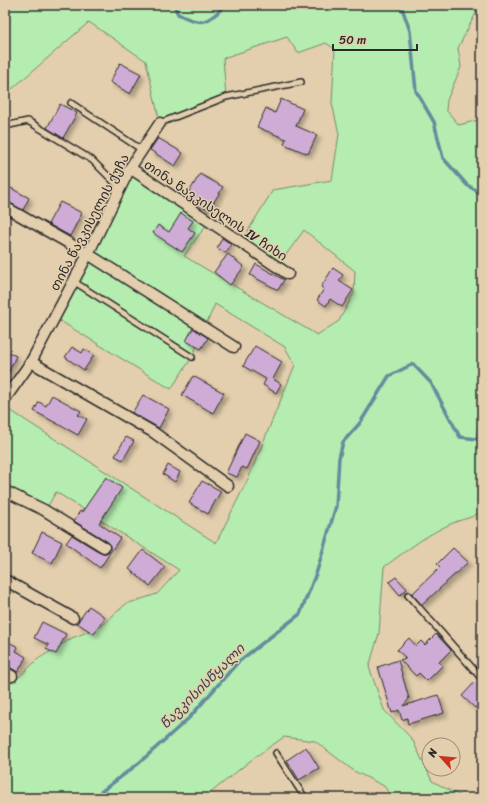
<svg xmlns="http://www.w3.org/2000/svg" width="487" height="803" font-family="Sriracha,'Noto Sans Georgian',sans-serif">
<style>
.green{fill:#b5ecaf;stroke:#708c6d}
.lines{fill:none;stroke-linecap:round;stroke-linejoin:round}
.stream{stroke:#638d9d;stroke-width:3.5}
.building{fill:#cfacd5;stroke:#2b2b2b;filter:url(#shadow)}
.service-casing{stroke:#2b2b2b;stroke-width:8}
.minor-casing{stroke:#2b2b2b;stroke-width:13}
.service{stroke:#e3cead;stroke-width:5}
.minor{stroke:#e3cead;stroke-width:10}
.labels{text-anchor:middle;stroke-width:3;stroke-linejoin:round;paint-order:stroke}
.street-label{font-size:13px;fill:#2b2b2b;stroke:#e3cead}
.water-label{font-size:14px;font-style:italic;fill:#394348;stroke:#e3cead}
</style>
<defs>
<filter id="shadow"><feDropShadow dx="3.5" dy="3.5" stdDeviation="2" flood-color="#0004"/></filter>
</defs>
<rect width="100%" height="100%" fill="#e3cead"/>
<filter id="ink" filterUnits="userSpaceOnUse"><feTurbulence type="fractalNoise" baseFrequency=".025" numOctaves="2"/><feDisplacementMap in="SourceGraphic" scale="8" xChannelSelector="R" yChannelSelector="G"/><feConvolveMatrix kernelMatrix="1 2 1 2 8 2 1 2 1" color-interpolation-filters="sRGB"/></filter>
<g filter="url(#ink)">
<path class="green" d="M5 5H480L458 48 461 67 447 100 446 110 459 125 482 119V509C476 517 467 518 458 521 431 531 407 550 384 567L379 633 369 667 384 710 412 739 432 781 464 798H393L384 786 354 771 315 741 284 737 255 757 204 798H5V687L17 679 38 659 72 638 100 627 126 604 157 594 179 570 56 492 46 509 5 489V407L216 543 249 477 295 365 285 347 215 304 192 357 171 389 54 317 130 168 209 221 184 256 317 335 339 321 354 293 355 271 304 230 277 267 241 242 273 190 332 180 339 134 332 103 335 49 326 43 298 53 287 37 223 58 226 97 160 123 146 61 89 22 5 95Z"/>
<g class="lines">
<g class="stream">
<path d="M174 5 178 14C201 26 208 24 225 5"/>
<polyline points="401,5 410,31 416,91 434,122 443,158 467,185 482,194"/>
<polyline points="93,798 139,763 190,717 238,662 300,614 317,571 336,506 339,458 343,442 360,423 389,376 413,364 431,383 460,437 477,439 482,409"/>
</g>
</g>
<g class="building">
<polygon points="120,63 141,74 130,94 110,82"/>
<polygon points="281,99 303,109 296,126 317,135 308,154 284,144 286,139 257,127 266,108 275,113"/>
<polygon points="60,104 77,113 63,138 47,128"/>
<polygon points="158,138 183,153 175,166 150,150"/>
<polygon points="200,174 223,187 209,210 186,197"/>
<polygon points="5,185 29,198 23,210 5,201"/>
<polygon points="60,202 82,213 70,236 48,224"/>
<polygon points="181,213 193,221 188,228 195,233 182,252 153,233 158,225 169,232"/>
<polygon points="222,238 231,244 226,253 217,248"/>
<polygon points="228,254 244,267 230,285 214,272"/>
<polygon points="256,264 284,280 278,290 250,275"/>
<polygon points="333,268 343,275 339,281 353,290 342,307 330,299 326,306 317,300 324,289 321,287"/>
<polygon points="193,328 208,338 201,349 186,341"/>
<polygon points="255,346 282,362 273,379 281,384 276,393 263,385 266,379 243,366"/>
<polygon points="72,347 82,353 84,349 94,355 84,370 65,357"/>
<polygon points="5,351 16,356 5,380"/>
<polygon points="193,376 224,393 213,413 182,395"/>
<polygon points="52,395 81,411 78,415 87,419 78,435 34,411 39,402 46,406"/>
<polygon points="143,395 169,409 159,428 132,413"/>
<polygon points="245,433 260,441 247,469 242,467 237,477 226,473"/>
<polygon points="126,437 134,441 123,460 115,456"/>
<polygon points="168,465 180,472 175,482 163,474"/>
<polygon points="106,477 122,488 99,523 120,538 100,568 66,543 72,535 101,553 107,553 110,550 110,547 108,542 74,521 80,511 82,512"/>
<polygon points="202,481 221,491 208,514 189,503"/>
<polygon points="42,532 62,542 52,563 32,553"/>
<polygon points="453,548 468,562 422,605 412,594 440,567 437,564"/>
<polygon points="143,550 165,567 150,586 129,569"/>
<polygon points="396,577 407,589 400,595 389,582"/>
<polygon points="89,606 105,617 94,634 77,623"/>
<polygon points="42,622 66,634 56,654 46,649 49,645 34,638"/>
<polygon points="436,634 451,650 439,662 442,666 427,681 419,673 416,676 400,660 406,658 397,650 409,638 416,646 421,641 425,645"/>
<polygon points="5,640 18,647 16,651 26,657 18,672 5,665"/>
<polygon points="398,660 409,699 403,706 438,695 444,713 408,724 407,718 402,720 399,710 392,713 378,667"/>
<polygon points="475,682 482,689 482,700 475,708 462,696"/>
<polygon points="306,747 319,768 299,780 287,760"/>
</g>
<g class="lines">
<g class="service-casing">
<g id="service">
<polyline points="71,103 142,150"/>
<polyline points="160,123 226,97 301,82"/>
<polyline points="5,126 28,121 92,160 120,188"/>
<polyline points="73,281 192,357"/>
<polyline points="408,595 482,679"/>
<polyline points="276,753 305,798"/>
</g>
</g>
<g class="minor-casing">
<g id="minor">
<polyline points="130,168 288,274"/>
<polyline points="5,207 88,254 234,347"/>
<polyline points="31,362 153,432 228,486"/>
<polyline points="5,399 31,362 88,254 130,168 160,123"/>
<polyline points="5,491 44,510 104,547"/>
<polyline points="5,580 73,618"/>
<polyline points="5,672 12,676"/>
</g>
</g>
<use href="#service" class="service"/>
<use href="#minor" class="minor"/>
</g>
</g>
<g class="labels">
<g class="street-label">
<text transform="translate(216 210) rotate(34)" y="5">თინა წავკისელის IV ჩიხი</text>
<text transform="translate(89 222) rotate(-62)" y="5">თინა წავკისელის ქუჩა</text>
</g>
<g class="water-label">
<text transform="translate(202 686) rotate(-45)" y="5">წავკისისწყალი</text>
</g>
</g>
<rect width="487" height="803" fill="none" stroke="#e3cead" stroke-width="20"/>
<rect x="10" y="10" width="467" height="783" fill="none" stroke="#2b2b2b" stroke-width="1.5" filter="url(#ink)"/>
<g transform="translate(441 757) rotate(297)"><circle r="19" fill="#e3cead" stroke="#998d79"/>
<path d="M0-3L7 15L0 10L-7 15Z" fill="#c8321e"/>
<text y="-6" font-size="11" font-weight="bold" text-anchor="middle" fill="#2b2b2b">N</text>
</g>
<path d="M333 44v6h84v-6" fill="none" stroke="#2b2b2b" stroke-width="2"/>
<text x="339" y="44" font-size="12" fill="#2b2b2b" stroke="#e3cead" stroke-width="3" paint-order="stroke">50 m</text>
</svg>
